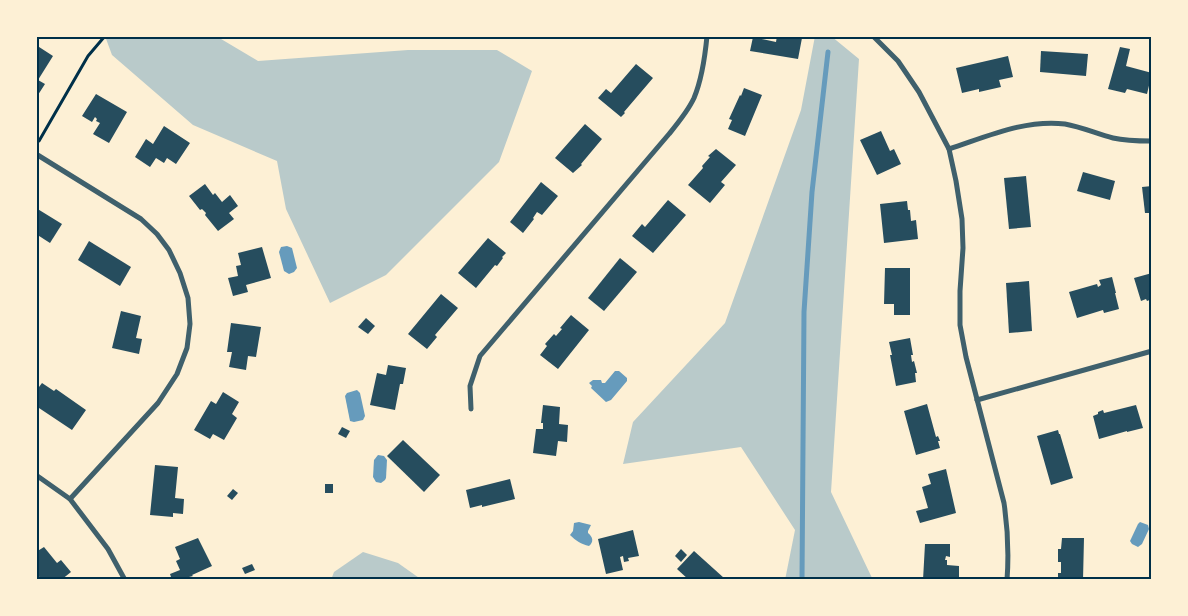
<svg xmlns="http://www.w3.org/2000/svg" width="1188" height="616" font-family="Inter,sans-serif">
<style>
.green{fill:#b9caca}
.water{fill:#669bbc}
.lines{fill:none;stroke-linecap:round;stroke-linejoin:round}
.stream{stroke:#669bbc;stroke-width:5}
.building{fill:#264d5e}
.path{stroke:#003049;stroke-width:3}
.minor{stroke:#3f606c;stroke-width:5}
.neatline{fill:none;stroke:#003049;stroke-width:2}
</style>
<rect width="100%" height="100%" fill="#fdf0d5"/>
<g class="green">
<polygon points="105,36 216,36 258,61 408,50 497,50 532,71 499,162 386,275 330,303 286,209 277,161 193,125 112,55"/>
<polygon points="815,36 831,36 859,59 831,492 873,580 785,580 795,530 741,447 623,464 633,422 725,323 801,110"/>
<polygon points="363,552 398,563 422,580 331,580 334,572"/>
</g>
<g class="water">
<polygon points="287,246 292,248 297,268 294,272 289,274 284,271 279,252 281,247"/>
<polygon points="615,371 619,371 627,378 627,381 611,400 606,402 591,388 592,386 589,383 593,380 601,380 602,383 605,383"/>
<polygon points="357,390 360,393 365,416 363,420 354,422 350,421 345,396 347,393"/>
<polygon points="378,455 384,456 387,460 386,478 385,480 381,483 376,482 373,477 374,460"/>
<path d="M579 522 591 525 588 531V533C593 537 594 542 589 546 581 544 576 541 570 535L573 531 574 523Z"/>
<polygon points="1140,522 1148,525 1149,529 1142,544 1138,547 1132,544 1130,541 1138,524"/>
</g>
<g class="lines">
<polyline class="stream" points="802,580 804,312 812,192 828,52"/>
</g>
<g class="building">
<polygon points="777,36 793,36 802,38 798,59 750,51 753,37 776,42"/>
<polygon points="36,45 53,56 38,80 45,84 36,98"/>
<polygon points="1120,47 1130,49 1126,66 1152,73 1147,94 1127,89 1125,93 1108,89"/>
<polygon points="1041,51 1088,54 1086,76 1040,72"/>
<polygon points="1008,56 1013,77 999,80 1001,87 979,92 979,89 962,93 956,68"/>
<polygon points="636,64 653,78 624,112 625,113 621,117 598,98 606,89 611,93"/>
<polygon points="744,88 762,95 745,136 728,129 732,120 729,119 740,95 741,96"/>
<polygon points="96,94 127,112 109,143 93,134 100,123 96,121 97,119 95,117 92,122 82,116"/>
<polygon points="585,124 602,139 581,164 582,165 573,173 555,158"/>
<polygon points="164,126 190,143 176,164 167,158 164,163 156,158 150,167 135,157 146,139 153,144"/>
<polygon points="881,131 890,151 894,149 901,164 877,175 860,140"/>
<polygon points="716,149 736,165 721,182 725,185 710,203 688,185 703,168 702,166 710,157 708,156"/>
<polygon points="1083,172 1115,181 1110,200 1077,191"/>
<polygon points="1026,176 1031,227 1009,229 1004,178"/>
<polygon points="541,182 558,196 542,215 537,212 533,218 534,219 523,233 510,222"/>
<polygon points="205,184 213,195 215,193 222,202 230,195 238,206 229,213 234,219 218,231 205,215 206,213 202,209 200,210 189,196"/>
<polygon points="1152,186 1152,213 1145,213 1142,187"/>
<polygon points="668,200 686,215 653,253 632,236 642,224 645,227"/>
<polygon points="907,201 908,210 910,210 911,221 916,220 918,239 884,243 880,204"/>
<polygon points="36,208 62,224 50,243 36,234"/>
<polygon points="488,238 506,253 502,257 503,258 497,266 495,265 476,288 458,273"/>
<polygon points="89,241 131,267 120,286 78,260"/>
<polygon points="262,247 271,278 246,285 248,292 233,296 228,278 238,276 236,266 241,265 238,253"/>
<polygon points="620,258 637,272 604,311 588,298"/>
<polygon points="885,268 910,268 910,315 894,315 894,304 884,304"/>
<polygon points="1152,273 1152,299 1147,301 1146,299 1141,301 1134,278"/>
<polygon points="1112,277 1116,293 1115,293 1119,309 1104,313 1103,310 1077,318 1069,292 1097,284 1098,287 1101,285 1099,280"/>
<polygon points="1029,281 1032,331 1009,333 1006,283"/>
<polygon points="441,294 458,308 435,335 437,337 427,349 408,334"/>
<polygon points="121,311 141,316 136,338 142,339 139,354 112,348"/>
<polygon points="571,315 589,330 558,369 540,355 547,346 545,344 554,334 556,336 562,329 560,328"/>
<polygon points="366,318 375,326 368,334 358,327"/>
<polygon points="231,323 261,327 256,357 248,356 246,370 229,367 232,352 227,352"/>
<polygon points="910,338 913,355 911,355 912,362 914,361 917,373 915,373 916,382 896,386 890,355 892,355 889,342"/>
<polygon points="388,365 406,368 403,384 400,384 395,410 370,405 377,373 386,375"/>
<polygon points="42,383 54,391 56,389 86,410 72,430 36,406 36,391"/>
<polygon points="223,392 239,402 232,414 237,418 224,440 213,434 210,439 194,430 211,401 216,404"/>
<polygon points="927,404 936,437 938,436 940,441 938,441 940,448 916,455 904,411"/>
<polygon points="543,405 560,407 559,424 568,425 567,442 558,441 556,456 533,453 536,429 543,429 543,423 541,423"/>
<polygon points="1136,405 1143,428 1127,432 1127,431 1099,439 1093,416 1098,414 1098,412 1103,410 1104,413"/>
<polygon points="342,427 350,431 346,438 338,434"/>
<polygon points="1058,430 1059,434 1060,434 1073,478 1051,485 1037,436"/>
<polygon points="403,440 440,475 424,492 387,456"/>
<polygon points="155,465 178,467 175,498 184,499 183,514 173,513 173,517 150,515"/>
<polygon points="946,469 956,513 920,523 916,511 928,508 922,487 931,484 928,474"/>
<polygon points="510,479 515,499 482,507 482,505 470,508 466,490"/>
<rect x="325" y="484" width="8" height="9"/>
<polygon points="233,489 238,493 232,500 227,496"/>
<polygon points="633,530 639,556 628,558 629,561 624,562 623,556 620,557 623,570 606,574 598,539"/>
<polygon points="198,538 212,566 192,575 193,576 189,577 190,580 172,580 170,574 180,570 176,561 180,559 175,547"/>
<polygon points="1062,538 1084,538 1083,580 1058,580 1058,573 1061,573 1061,562 1058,562 1058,549 1061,549"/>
<polygon points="925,544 950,544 950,557 946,556 945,560 947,560 947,565 959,566 959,580 923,580"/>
<polygon points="44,547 57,563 61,560 71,572 61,580 42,580 36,573 36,552"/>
<polygon points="681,549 687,555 681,562 675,556"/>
<polygon points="694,551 724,578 722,580 689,580 677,569"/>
<polygon points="252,564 255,570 245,574 242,568"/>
</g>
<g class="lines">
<polyline class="path" points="39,141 88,56 105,36"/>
<g class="minor">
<path d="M873 36 898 61 919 92 949 149 956 181 962 219 963 248 960 291V325L966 357 1004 503C1008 530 1009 553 1007 580"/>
<path d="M949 149C986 137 1025 119 1065 124 1082 127 1097 134 1113 138 1126 141 1139 141 1152 141"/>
<polyline points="36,154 141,219 157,234 169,250 180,273 188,298 190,324 187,348 177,374 158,403 70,499"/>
<polyline points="977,400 1152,351"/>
<path d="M471 409 470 386 480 356 669 134C678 123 688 111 694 98 702 79 705 57 707 36"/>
<polyline points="36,475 70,499 108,549 125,580"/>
</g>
</g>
<rect width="1188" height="616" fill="none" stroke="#fdf0d5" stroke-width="75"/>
<rect x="38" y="38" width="1112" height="540" class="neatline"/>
</svg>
